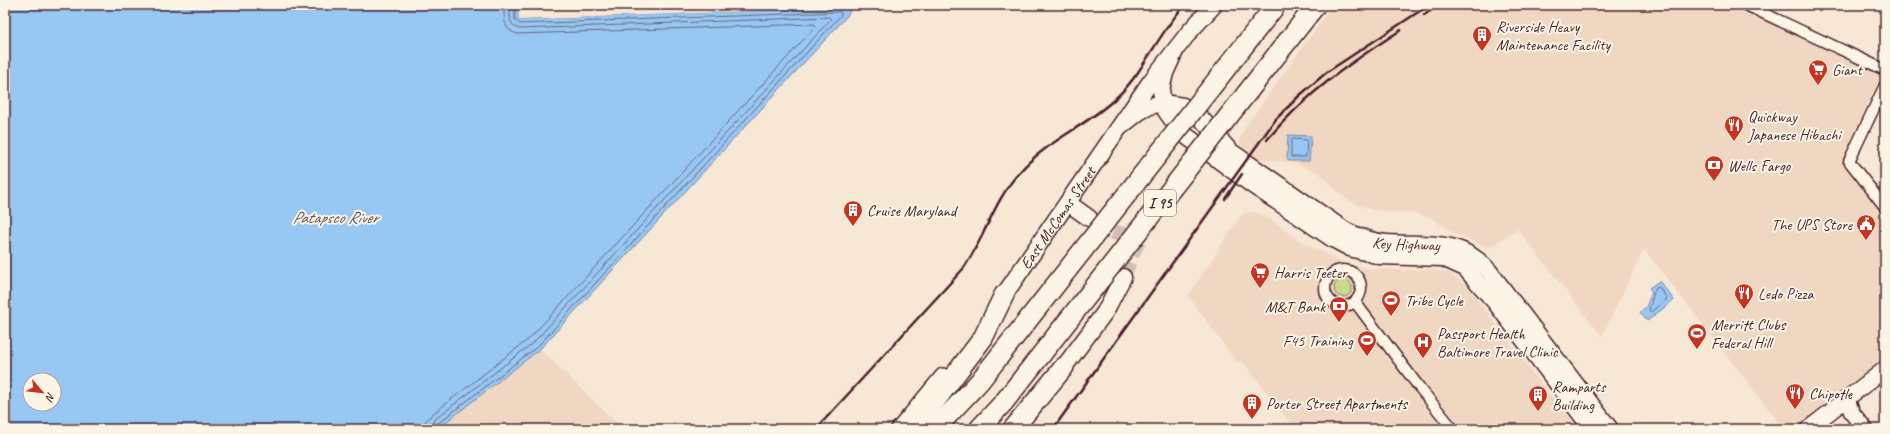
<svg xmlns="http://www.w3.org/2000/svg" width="1890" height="434" font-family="Caveat,sans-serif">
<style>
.built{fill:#f0d7c1}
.green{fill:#c7db90;stroke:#887d5e}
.water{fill:#97c8f3;stroke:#7884a3;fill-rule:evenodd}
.pier{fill:#f7e7d5}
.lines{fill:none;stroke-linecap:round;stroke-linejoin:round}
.shore{stroke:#69637b;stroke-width:1}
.primary-tunnel{stroke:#d4bfb3;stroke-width:16;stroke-dasharray:16 8;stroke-linecap:butt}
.street-casing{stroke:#4a1f2b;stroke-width:13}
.secondary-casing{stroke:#4a1f2b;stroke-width:18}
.primary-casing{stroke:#4a1f2b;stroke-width:19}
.highway-casing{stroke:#4a1f2b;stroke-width:22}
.street{stroke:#fcf5e5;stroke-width:10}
.secondary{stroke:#fcf5e5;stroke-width:15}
.primary{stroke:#fcf5e5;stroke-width:16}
.highway{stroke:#fcf5e5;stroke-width:19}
.rail{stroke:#4a1f2b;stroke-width:2.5}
.highway-bridge-casing{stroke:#4a1f2b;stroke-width:22;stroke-linecap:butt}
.highway-bridge{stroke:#fcf5e5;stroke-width:19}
.labels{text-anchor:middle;stroke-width:4;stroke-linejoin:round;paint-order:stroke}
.shield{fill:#fcf5e5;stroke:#7f5f63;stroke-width:1}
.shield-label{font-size:15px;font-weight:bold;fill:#4a1f2b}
.poi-label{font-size:16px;fill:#4a1f2b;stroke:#fcf5e5;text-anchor:start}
.street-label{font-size:16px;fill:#4a1f2b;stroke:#fcf5e5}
.water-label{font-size:17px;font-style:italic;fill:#615267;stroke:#fcf5e5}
</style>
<rect width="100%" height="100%" fill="#f7e7d5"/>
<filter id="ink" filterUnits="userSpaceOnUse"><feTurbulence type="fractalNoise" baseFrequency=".025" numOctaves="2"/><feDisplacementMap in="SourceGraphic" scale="8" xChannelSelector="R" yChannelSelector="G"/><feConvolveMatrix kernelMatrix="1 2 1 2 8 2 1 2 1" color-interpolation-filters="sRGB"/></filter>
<g filter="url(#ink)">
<g class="built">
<polygon points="1333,5 1734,5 1882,74 1841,161 1885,217 1885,311 1878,316 1885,325 1885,358 1793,429 1784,429 1644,249 1602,336 1517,229 1489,248 1450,231 1430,217 1415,213 1374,210 1357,205 1345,198 1319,173 1295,163 1258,159 1241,146 1239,141 1245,127"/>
<polygon points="1254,212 1269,218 1297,239 1344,263 1367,268 1401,270 1429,269 1449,273 1468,287 1534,375 1579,429 1295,429 1244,363 1237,362 1230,353 1188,296 1240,217 1244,213"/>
<polygon points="540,349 623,429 437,429 512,371"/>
</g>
<circle class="green" cx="1343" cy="288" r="9"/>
<g class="water">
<path d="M5 5H518L519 20 852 7 847 16 540 349 437 429H5ZM30 380H54V404H30Z"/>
<polygon points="1288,135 1311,136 1309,161 1289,161 1287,158"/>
<polygon points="1659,281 1674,300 1647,321 1640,312 1646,307 1652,292 1649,288"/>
</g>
<polygon class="pier" points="518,5 520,5 521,18 854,6 852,7 519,20"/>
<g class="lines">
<g class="shore">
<polygon points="1293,139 1307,140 1306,157 1291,157 1291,141"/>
<polygon points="1659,287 1667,299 1651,312 1649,310 1655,289"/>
<path d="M424 429 425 422 430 416 530 338 816 26 814 24 518 34C503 31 504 18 504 5"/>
<path d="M430 429 434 420 534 342 831 19 829 17 520 29C508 26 510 15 510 5"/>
<polyline points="435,429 437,424 538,346 842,14 840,12 520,24 515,20 515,5"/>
</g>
<g class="primary-tunnel">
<path d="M1092 220C1109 232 1122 238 1143 234"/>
<polyline points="1123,277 1131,255 1140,238"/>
</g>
<g class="street-casing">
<g id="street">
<polyline points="1746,5 1885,70"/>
<polyline points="1885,85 1849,161 1885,207"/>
<circle cx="1343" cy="288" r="18"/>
<polyline points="1355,302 1419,387 1453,429"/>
</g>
</g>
<g class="secondary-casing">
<g id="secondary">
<polyline points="1847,399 1852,413 1865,429"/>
<polyline points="899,429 943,376"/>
<polyline points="1808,429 1885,369"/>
</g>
</g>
<g class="primary-casing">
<g id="primary">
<polyline points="1175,51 1165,73 1161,90 1163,103 1166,111 1181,132 1251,184 1333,239 1350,248 1380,256 1443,258 1465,268 1495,302 1592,429"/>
<path id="s1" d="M1120 127 1139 112 1150 106 1163 103 1183 106 1199 116 1230 151 1346 231C1359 237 1372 242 1387 243 1427 246 1459 237 1489 271L1610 429"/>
<polyline points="1068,203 1089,218"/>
<path id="s2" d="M1004 295 1151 81 1190 31 1214 5"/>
<polyline points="1064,367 1105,312 1123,277"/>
</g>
</g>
<g class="highway-casing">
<g id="highway">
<polyline points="914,429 983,338 1004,295"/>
<polyline points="935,429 979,382"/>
<polyline points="979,429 1004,402"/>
<polyline points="1013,429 1064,367"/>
</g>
</g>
<use href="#street" class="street"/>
<use href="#secondary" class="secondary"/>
<use href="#primary" class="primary"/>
<use href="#highway" class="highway"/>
<g class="rail">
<polyline points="1424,15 1439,5"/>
<path d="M1267 140C1305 94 1351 62 1401 30"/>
<polyline points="1225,199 1242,174"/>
<path d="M816 429 963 269C984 239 994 201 1018 174 1045 141 1088 126 1118 96 1145 70 1159 32 1185 5"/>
<polyline points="1053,429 1276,119 1299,96 1327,72 1429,5"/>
</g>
<g class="highway-bridge-casing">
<g id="highway-bridge">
<polyline points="979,382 1276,5"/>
<polyline points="1004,402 1316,5"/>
</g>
</g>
<use href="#highway-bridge" class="highway-bridge"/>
</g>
</g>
<defs>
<g id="building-pin" transform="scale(1)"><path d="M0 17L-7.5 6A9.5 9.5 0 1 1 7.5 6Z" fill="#c8321e" stroke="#fcf5e5"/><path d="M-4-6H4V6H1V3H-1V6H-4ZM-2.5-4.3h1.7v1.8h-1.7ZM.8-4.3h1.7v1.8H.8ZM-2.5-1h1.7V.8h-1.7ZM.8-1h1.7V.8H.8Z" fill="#fff"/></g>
<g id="supermarket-pin" transform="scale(1)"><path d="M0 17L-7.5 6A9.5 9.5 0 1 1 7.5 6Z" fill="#c8321e" stroke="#fcf5e5"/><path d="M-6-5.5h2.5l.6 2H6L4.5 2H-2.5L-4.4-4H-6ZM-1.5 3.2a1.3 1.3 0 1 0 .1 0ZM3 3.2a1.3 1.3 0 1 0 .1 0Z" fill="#fff"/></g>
<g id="restaurant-pin" transform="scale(1)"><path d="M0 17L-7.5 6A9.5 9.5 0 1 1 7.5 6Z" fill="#c8321e" stroke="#fcf5e5"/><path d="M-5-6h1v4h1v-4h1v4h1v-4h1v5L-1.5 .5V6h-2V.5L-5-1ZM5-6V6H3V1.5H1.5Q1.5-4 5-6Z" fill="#fff"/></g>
<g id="bank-pin" transform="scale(1)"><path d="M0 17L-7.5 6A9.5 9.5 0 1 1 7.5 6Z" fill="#c8321e" stroke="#fcf5e5"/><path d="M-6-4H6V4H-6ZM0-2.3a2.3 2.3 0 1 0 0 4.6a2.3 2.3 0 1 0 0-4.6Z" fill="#fff"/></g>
<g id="civic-pin" transform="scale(1)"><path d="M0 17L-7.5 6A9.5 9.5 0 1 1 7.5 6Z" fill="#c8321e" stroke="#fcf5e5"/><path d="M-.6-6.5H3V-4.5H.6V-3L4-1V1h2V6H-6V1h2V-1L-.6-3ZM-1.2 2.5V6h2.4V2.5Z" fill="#fff"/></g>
<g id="stadium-pin" transform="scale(1)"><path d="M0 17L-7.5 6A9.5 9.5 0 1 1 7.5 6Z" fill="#c8321e" stroke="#fcf5e5"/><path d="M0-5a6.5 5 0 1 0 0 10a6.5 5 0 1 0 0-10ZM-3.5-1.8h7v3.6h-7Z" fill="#fff"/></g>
<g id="hospital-pin" transform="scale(1)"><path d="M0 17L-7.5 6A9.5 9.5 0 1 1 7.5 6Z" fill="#c8321e" stroke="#fcf5e5"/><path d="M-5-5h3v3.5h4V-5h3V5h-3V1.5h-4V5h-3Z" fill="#fff"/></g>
</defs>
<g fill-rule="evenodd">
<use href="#building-pin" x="1482" y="35"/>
<use href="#supermarket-pin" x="1818" y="69"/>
<use href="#restaurant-pin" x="1734" y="125"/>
<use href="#bank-pin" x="1714" y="165"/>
<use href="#building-pin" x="853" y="210"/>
<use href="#civic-pin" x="1866" y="224"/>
<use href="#supermarket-pin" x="1260" y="272"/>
<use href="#restaurant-pin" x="1744" y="293"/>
<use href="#stadium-pin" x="1391" y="300"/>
<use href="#bank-pin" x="1339" y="306"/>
<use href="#stadium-pin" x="1697" y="333"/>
<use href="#stadium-pin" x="1367" y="340"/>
<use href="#hospital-pin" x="1423" y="342"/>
<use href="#restaurant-pin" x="1795" y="393"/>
<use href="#building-pin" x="1538" y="395"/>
<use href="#building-pin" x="1252" y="403"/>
</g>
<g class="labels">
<rect class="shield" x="1144" y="190" width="32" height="26" rx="3"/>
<g class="shield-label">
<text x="1160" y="208">I 95</text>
</g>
<g class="poi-label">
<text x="1496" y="32">Riverside Heavy<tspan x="1496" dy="18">Maintenance Facility</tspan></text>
<text x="1832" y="75">Giant</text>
<text x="1748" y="122">Quickway<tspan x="1748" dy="18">Japanese Hibachi</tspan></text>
<text x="1728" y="171">Wells Fargo</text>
<text x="867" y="216">Cruise Maryland</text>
<text x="1852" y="230" text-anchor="end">The UPS Store</text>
<text x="1274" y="278">Harris Teeter</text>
<text x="1758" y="299">Ledo Pizza</text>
<text x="1405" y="306">Tribe Cycle</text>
<text x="1325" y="312" text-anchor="end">M&amp;T Bank</text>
<text x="1711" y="330">Merritt Clubs<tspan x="1711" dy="18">Federal Hill</tspan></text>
<text x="1437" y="339">Passport Health<tspan x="1437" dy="18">Baltimore Travel Clinic</tspan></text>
<text x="1353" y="346" text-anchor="end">F45 Training</text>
<text x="1552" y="392">Ramparts<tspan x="1552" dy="18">Building</tspan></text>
<text x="1809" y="399">Chipotle</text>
<text x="1266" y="409">Porter Street Apartments</text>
</g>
<g class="street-label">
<text dy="6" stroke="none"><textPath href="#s2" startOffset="94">East McComas Street</textPath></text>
<text dy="6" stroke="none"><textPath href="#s1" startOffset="339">Key Highway</textPath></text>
</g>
<g class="water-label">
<text x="335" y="223">Patapsco River</text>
</g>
</g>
<rect width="1890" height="434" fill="none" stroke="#fcf5e5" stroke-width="20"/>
<rect x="10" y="10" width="1870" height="414" fill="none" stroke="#4a1f2b" stroke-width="1.5" filter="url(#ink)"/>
<g transform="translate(42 392) rotate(118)"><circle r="19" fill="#fcf5e5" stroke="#b59f9b"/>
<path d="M0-3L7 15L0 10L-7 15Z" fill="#c8321e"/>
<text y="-6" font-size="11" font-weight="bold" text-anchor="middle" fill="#4a1f2b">N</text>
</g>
</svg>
